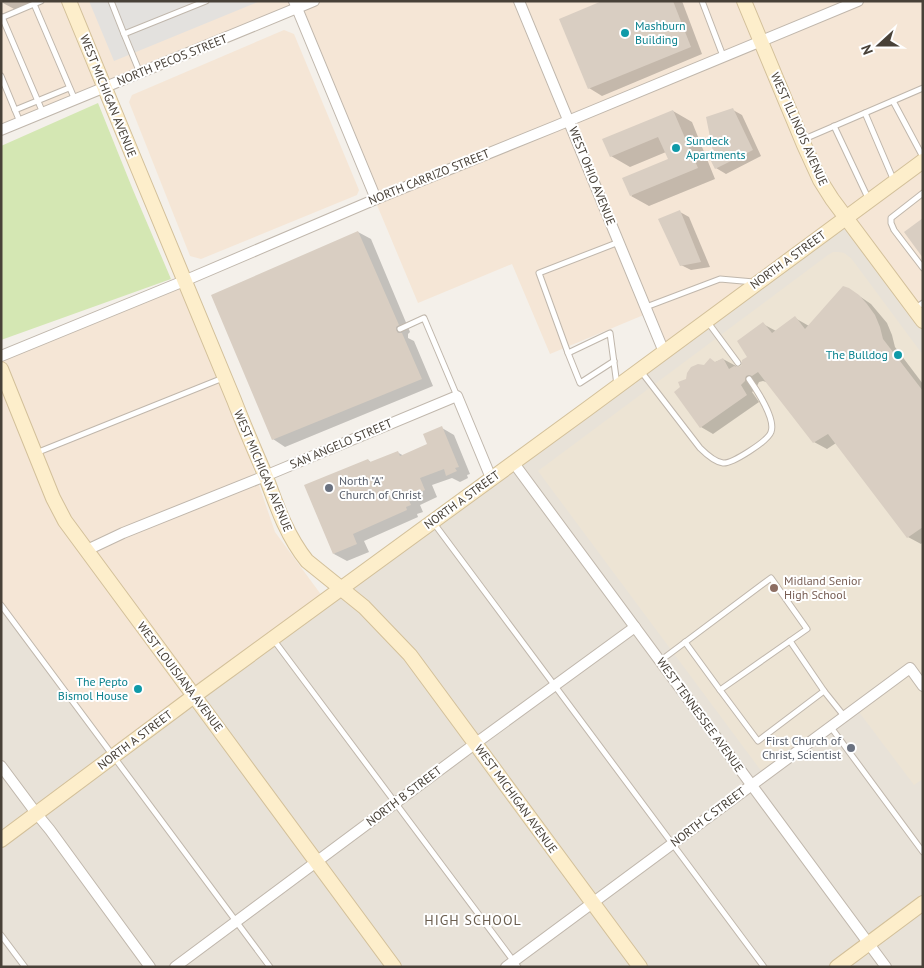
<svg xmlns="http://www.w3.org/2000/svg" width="924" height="968" font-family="'PT Sans',sans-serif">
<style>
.residential{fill:#e8e2d8}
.commercial{fill:#f5e6d6}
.education{fill:#ede4d4}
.green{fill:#d4e7b3}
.parking{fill:#e3e1de}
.shadow{fill:#0003}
.building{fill:#d9cec2}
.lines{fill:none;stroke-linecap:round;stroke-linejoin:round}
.lane-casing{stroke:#c0b7ac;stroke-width:7}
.street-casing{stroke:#c0b7ac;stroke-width:12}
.secondary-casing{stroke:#d3c09a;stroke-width:16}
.lane{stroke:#fff;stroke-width:5}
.street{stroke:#fff;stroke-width:10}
.secondary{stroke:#fdeecb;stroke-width:14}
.culture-dot{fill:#0f9aa8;stroke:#fff;stroke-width:2}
.worship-dot{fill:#6b7280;stroke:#fff;stroke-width:2}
.education-dot{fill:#8d6e63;stroke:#fff;stroke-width:2}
.labels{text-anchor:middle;stroke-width:4;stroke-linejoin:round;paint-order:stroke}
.culture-label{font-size:12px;fill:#0d838f;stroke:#fff;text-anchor:start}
.street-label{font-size:12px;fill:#484138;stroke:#fff}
.worship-label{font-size:12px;fill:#5b616d;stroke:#fff;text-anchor:start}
.education-label{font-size:12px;fill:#785e54;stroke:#fff;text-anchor:start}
.neighbourhood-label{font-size:14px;letter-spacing:1px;fill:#6b5e4f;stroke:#fff}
</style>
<rect width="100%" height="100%" fill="#f4f0ea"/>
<polygon class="residential" points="845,218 923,323 923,967 1,967 1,602 118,760"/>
<g class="commercial">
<polygon points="1,1 923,1 923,323 845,219 662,354 646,314 550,354 512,264 418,303 295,9 1,130"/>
<polygon points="284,30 294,34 359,190 357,195 201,259 190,256 129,102 132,95"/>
<polygon points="182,280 222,377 275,532 325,600 118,760 1,602 1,355"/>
</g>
<polygon class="education" points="833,252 839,252 844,253 851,258 923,355 923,779 914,785 853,704 762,772 538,471 828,255"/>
<polygon class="green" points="98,103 133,190 171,279 1,340 1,146"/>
<polygon class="parking" points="89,1 260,1 114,61"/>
<g class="shadow">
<polygon points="2,1 38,1 16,10 3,3"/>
<polygon points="605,1 682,1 702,54 602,96 589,88 561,20"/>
<polygon points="733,110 742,115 761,156 726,174 716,168 712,160 716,158"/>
<polygon points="673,111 692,122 715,179 649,206 631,196 669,160 666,152 630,167 611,156"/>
<polygon points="680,212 689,217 710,267 691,270 681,265"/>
<polygon points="358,232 371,239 410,332 408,334 408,338 414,341 433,386 285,447 273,439"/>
<polygon points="849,289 871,304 887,323 892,335 895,347 923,384 923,542 921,544 908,537 836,443 827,449 814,442 767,381 766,382 763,381 759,382 757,386 757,388 752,392 759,402 713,434 701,427 688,379 705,366 723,359 736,366 737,368 742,367 748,357 763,324 776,331 795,318 809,326"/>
<polygon points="442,428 454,435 470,474 467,475 468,478 460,482 452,478 432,485 437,497 420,505 423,512 417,514 418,517 364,541 369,552 347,561 334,554 368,460 372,463 397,452 404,456 428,445"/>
</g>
<g class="building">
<polygon points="602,1 673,1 691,47 588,89 559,19"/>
<polygon points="733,108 753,150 715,169 710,159 714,157 706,117"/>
<polygon points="673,110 698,168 630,196 622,178 668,159 658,137 610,157 602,139"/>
<polygon points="680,210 701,262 680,266 658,219"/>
<polygon points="923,218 923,258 904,232"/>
<polygon points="358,231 399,325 396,327 396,330 398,333 402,333 422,379 272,440 211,295"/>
<polygon points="843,286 849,288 859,295 867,304 875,315 880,327 883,339 923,391 923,527 907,538 828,434 813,443 758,372 752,376 749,375 746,376 745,379 745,381 741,385 747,395 700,428 674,392 680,387 678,382 686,379 687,373 691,367 698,364 704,365 710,358 715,362 723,358 729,369 734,366 738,367 741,366 742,363 742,360 747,357 737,341 763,322 772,333 795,316 805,329"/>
<polygon points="442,426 459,467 455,468 457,471 446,476 444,469 420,478 425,490 408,498 411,505 406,507 407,510 353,534 357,544 333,554 304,485 368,459 370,462 398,451 400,456 427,444 423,434"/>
</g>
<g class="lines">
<g class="lane-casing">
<g id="lane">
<polyline points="111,1 124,34 206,1"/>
<polyline points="702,1 723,56"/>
<polyline points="34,4 75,100"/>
<polyline points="2,17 43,113"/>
<polyline points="1,18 41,1"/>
<polyline points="124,34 140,73"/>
<polyline points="1,76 20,122"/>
<polyline points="893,101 923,157"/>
<polyline points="15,110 69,88"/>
<polyline points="865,113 894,181"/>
<polyline points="834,126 869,200"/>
<polyline points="802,140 923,88"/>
<polyline points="923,193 891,218 891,223 894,230 923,268"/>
<polyline points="646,307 720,279 754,282"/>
<polyline points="914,309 923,303"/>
<polyline points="707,321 738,363"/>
<polyline points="400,329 424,318 457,396"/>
<polyline points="568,353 610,333 617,385"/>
<polyline points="614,361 580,383 568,353 539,273 619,242"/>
<path d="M640 370 700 448C705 453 715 462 723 463 732 464 768 441 771 432 776 419 756 389 749 379"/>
<polyline points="36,453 223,378"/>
<polyline points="433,522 764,967"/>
<polyline points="1,605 270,967"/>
<polyline points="273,639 518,967"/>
<polyline points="790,641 824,691"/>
<polyline points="685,642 720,690"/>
<polyline points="660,661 771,578 807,629 720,690 758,741 824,691 844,716"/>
<polyline points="830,726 923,852"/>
<polyline points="1,935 25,967"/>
</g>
</g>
<g class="street-casing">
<g id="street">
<polyline points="294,1 376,199"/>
<polyline points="519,1 664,352"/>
<polyline points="1,130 314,1"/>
<polyline points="1,356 184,281 376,199 556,126 858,1"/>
<polyline points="513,462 886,967"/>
<polyline points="87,550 123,533 265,476 457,396 491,478"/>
<polyline points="1,766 36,813 50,830 150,967"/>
<polyline points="175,967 476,743 635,627"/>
<polyline points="506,967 910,668 923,686"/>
</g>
</g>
<g class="secondary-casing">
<g id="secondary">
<path d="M69 1C124 134 178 267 234 400 244 426 255 451 266 477 277 507 287 536 307 561L364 607 410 655 640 967"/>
<polyline points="744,1 804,145 820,180 832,199 923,321"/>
<polyline points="1,369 53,498 65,521 394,967"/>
<polyline points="1,840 194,696 587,409 923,161"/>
<polyline points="837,967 923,903"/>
</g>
</g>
<use href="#lane" class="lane"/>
<use href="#street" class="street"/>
<use href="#secondary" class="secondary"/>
</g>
<g class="culture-dot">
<circle cx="625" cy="33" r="5"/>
<circle cx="676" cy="148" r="5"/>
<circle cx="898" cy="355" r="5"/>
<circle cx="138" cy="689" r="5"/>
</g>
<g class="worship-dot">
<circle cx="329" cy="488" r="5"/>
<circle cx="851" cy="748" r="5"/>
</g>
<circle class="education-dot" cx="774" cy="588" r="5"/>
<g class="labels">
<g class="culture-label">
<text x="635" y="30">Mashburn<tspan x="635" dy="14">Building</tspan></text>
<text x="686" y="145">Sundeck<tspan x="686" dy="14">Apartments</tspan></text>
<text x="888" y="359" text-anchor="end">The Bulldog</text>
<text x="128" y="686" text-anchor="end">The Pepto<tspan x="128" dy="14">Bismol House</tspan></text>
</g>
<g class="street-label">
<text transform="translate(172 60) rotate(-22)" y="4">NORTH PECOS STREET</text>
<text transform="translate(108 96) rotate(68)" y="4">WEST MICHIGAN AVENUE</text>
<text transform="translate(799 129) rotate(66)" y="4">WEST ILLINOIS AVENUE</text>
<text transform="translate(592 176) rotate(68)" y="4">WEST OHIO AVENUE</text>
<text transform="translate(429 177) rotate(-22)" y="4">NORTH CARRIZO STREET</text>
<text transform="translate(788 260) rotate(-36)" y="4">NORTH A STREET</text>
<text transform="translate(341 444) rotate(-23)" y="4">SAN ANGELO STREET</text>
<text transform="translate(263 471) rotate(67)" y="4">WEST MICHIGAN AVENUE</text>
<text transform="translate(462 500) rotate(-36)" y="4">NORTH A STREET</text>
<text transform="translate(180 677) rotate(53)" y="4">WEST LOUISIANA AVENUE</text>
<text transform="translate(700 715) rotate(54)" y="4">WEST TENNESSEE AVENUE</text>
<text transform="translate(135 740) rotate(-37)" y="4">NORTH A STREET</text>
<text transform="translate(404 796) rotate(-37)" y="4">NORTH B STREET</text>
<text transform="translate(516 799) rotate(54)" y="4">WEST MICHIGAN AVENUE</text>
<text transform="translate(708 817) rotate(-37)" y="4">NORTH C STREET</text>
</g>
<g class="worship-label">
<text x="339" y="485">North "A"<tspan x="339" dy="14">Church of Christ</tspan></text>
<text x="841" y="745" text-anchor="end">First Church of<tspan x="841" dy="14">Christ, Scientist</tspan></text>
</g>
<g class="education-label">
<text x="784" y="585">Midland Senior<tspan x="784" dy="14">High School</tspan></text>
</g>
<g class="neighbourhood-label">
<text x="473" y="925">HIGH SCHOOL</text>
</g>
</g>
<rect width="924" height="968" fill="none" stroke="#484138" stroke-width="5"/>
<g transform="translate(879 45) rotate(249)" stroke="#ffffff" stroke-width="4" paint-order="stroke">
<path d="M0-4L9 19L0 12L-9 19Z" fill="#484138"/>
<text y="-8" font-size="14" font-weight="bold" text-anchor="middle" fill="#484138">N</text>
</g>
</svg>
